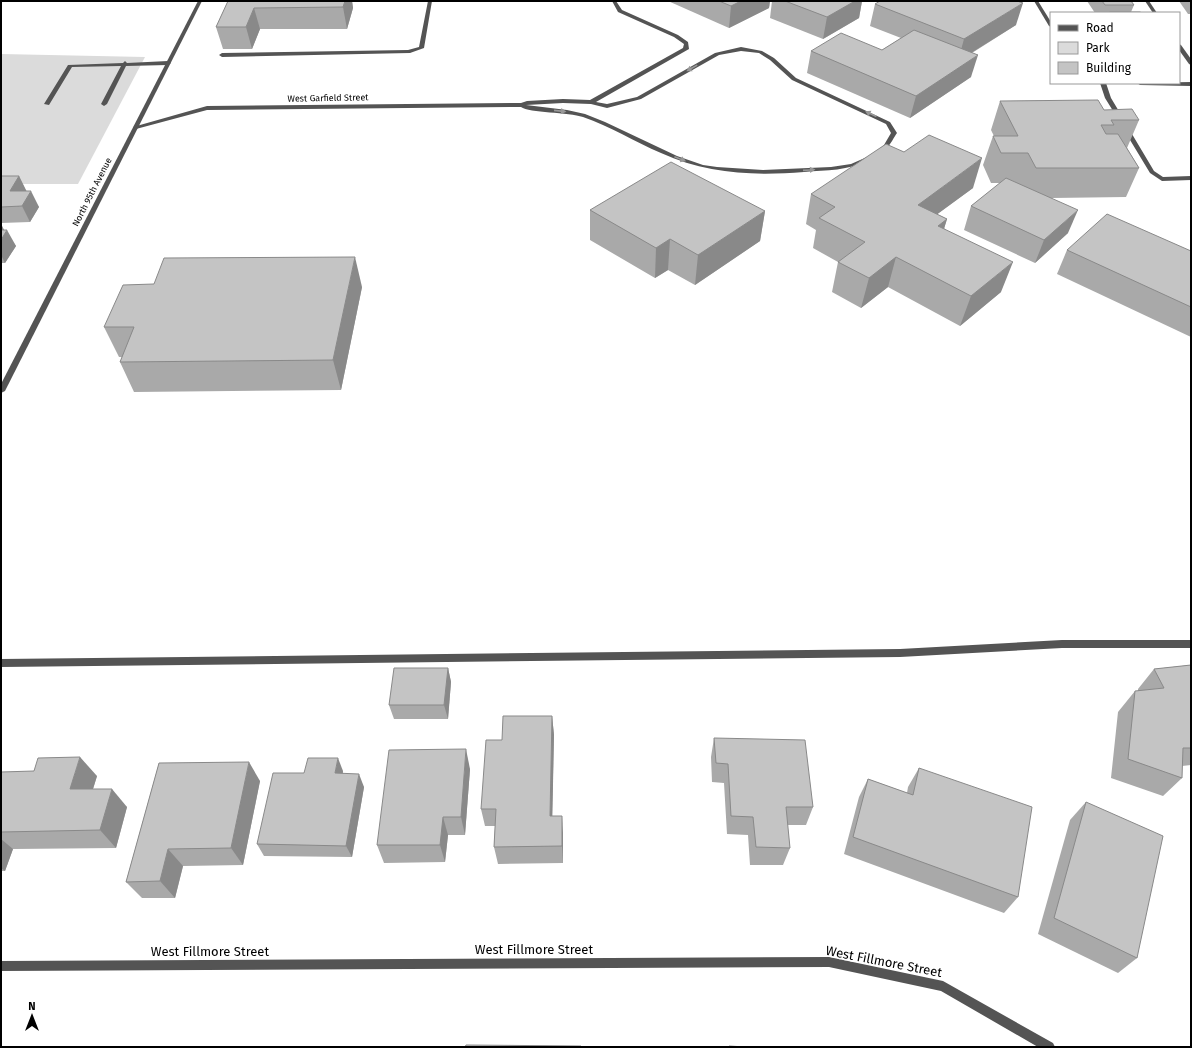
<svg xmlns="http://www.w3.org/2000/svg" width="1192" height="1048" font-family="'Fira Sans',sans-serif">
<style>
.green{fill:#dbdbdb}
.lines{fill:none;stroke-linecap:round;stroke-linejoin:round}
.service{fill:#545454;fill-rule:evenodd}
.minor{fill:#545454;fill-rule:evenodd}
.wall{fill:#a9a9a9}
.shaded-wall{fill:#898989}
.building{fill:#c4c4c4;stroke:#898989}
.oneway{fill:#989898}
.labels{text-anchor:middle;stroke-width:3;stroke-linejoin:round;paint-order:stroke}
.far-street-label{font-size:9px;fill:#000;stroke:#fff}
.near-street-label{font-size:13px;fill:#000;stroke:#fff}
</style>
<rect width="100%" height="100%" fill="#fff"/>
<polygon class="green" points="1,54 145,57 78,184 1,184"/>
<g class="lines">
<g class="service">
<polygon points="428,1 432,1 424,48 410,53 222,57 219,55 222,53 408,50 419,47"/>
<path d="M612 1H616L622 10 678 35 688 42 689 49 596 102 607 104 637 97 715 53 741 47 762 51 774 58 796 78 890 122 897 133C892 140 887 153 878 152L877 151 884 145 891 133 886 124 792 80 770 60 759 53 741 51 719 55 641 99 607 108 591 104 563 103 526 105 567 110 585 114 605 122 677 156 703 165 717 167 763 170 831 167 851 164 867 157 869 158V160C848 171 827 170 804 172 754 176 707 174 661 153 635 142 610 126 583 117 569 112 529 113 521 107L207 110 136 129 133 127 207 106 521 103 527 101 563 99 590 100 683 48 684 44 674 37 618 12Z"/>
<polygon points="1034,1 1038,1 1051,22 1051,27 1049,26"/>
<polygon points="125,61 127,63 168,61 171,63 168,65 126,66 107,104 104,106 101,104 121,66 72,67 49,105 44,104 68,65 123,63"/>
<polygon points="1100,83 1106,83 1111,98 1123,118 1122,119 1118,119 1105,98"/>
<polygon points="1125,129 1129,129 1154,171 1163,177 1191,176 1191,180 1162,181 1150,173 1124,130"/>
<polygon points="1062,640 1191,640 1191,648 1062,648 900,657 1,667 1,659 900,649"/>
</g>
<g class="minor">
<polygon points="198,1 202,1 5,391 1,393 1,384"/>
<polygon points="1145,1 1149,1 1157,13 1153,13"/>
<polygon points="1179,44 1181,45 1191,59 1191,65 1189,64 1179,50"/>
<polygon points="1191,82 1191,86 1140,85 1137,83"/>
<polygon points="829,957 943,981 1053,1043 1055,1047 1038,1047 941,991 829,967 1,971 1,961"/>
</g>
</g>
<g class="wall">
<polygon points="228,1 352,1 353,8 347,29 260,29 252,49 223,49 216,27"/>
<polygon points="668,1 770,1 769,8 729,28"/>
<polygon points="772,1 862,1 859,18 823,39 770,18"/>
<polygon points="1087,1 1131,1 1134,5 1131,12 1140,13 1095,13"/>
<polygon points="1179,1 1191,1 1191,14 1188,14"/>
<polygon points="875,4 1016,25 972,53 971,77 910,118 807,73 811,51 882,50 901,38 870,26"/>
<polygon points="1000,101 1139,120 1127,148 1139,168 1126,197 1052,198 1068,233 1035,263 964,230 971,206 1001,183 991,183 983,165 993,136 994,136 991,130"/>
<polygon points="1,176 19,176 26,191 39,207 30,222 1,223"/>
<polygon points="973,188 937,214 947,219 944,228 1001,292 960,326 888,287 861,308 832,292 838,262 813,248 816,230 806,224 811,194"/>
<polygon points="590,210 765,211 760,241 695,285 668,270 655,278 590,240"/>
<polygon points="1,224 4,230 16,246 5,263 1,263"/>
<polygon points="1067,250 1191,251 1191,337 1057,274"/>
<polygon points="362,287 341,390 134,392 120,362 122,357 119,357 104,327"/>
<polygon points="1191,665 1191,765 1182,766 1182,778 1163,796 1111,778 1118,712 1135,691 1138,691 1138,689 1154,669"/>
<polygon points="448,668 451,682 448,719 394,719 389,705"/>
<polygon points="552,716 554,735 552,816 563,833 563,863 498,864 494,847 495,826 485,826 481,809 502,740"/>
<polygon points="714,738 813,807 806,825 787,825 790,848 783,865 750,865 748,835 727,834 724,783 712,782 711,757"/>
<polygon points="159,763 260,781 243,865 183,866 175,898 142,898 126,882"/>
<polygon points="919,768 1018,897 1004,913 844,854 859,797 868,779 907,793 908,787"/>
<polygon points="470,769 465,835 448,835 445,862 384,863 377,845"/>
<polygon points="343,771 343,773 364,787 352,857 264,856 257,844 304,773"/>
<polygon points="1,772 97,776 93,789 127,807 116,848 13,849 5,871 1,871"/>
<polygon points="1086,802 1137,958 1118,973 1038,934 1070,820"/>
</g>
<g class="shaded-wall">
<polygon points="345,1 352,1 353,8 347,29 343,7"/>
<polygon points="741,1 770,1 769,8 729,28 731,6"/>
<polygon points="855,1 862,1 859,18 823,39 827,17"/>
<polygon points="1023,3 1016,25 958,61 964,39"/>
<polygon points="254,8 260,29 252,49 246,27"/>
<polygon points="978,55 971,77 910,118 916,96"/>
<polygon points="982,158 973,188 909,235 918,205"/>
<polygon points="19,176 27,192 18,207 10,191"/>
<polygon points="31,191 39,207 30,222 22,206"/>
<polygon points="1078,210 1068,233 1035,263 1044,240"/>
<polygon points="765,211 760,241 695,285 698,255"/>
<polygon points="947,219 938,249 938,226"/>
<polygon points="1,224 4,230 1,235"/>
<polygon points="7,230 16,246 5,263 1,255 1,240"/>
<polygon points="670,239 668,270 655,278 656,248"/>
<polygon points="355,257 362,287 341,390 333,360"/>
<polygon points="896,257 888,287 861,308 869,278"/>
<polygon points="1013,262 1001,292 960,326 971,296"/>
<polygon points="448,668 451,682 448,719 444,705"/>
<polygon points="552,716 554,735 552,834 550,816"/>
<polygon points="466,749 470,769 465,835 461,817"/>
<polygon points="80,757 97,776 87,808 70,789"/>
<polygon points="338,758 343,771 340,786 335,773"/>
<polygon points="249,762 260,781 243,865 231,848"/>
<polygon points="359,774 364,787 352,857 346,846"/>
<polygon points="112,789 127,807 116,848 100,830"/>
<polygon points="562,816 563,833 563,863 562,846"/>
<polygon points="443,817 448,835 445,862 440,845"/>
<polygon points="1,839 13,849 5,871 1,868"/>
<polygon points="168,849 183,866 175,898 160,881"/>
</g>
<g class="building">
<polygon points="228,1 345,1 343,7 254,8 246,27 216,27"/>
<polygon points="719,1 741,1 731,6"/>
<polygon points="785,1 855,1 827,17"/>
<polygon points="880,1 1017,1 1023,3 964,39 875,4"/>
<polygon points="1102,1 1131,1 1134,5 1105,5"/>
<rect x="1110" y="12" width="30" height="1"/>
<polygon points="914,30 978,55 916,96 811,51 841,33 882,50"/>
<polygon points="1098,100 1104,110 1132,109 1139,120 1111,120 1114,125 1101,125 1106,134 1118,134 1139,168 1036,168 1028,153 1001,153 993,136 1018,136 1000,101"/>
<polygon points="929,135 982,158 918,205 947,219 938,226 1013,262 971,296 896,257 869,278 838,262 865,242 819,218 835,207 811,194 886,144 904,152"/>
<polygon points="671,162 765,211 698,255 670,239 656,248 590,210"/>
<polygon points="1,176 19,176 10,191 31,191 22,206 1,207"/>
<polygon points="1006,178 1078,210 1044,240 971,206"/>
<polygon points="1107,214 1191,251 1191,307 1067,250"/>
<polygon points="1,230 7,230 1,240"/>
<polygon points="355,257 333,360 120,362 134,327 104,327 123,285 154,284 164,258"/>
<polygon points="1191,665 1191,748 1183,748 1182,778 1128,759 1135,691 1164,688 1154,669"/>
<polygon points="394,668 448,668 444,705 389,705"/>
<polygon points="503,716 552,716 550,816 562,816 562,846 494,847 496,809 481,809 486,740 502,740"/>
<polygon points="714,738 805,740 813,807 786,807 790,848 756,847 753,817 731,816 728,764 716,763"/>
<polygon points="466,749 461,817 443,817 440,845 377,845 389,750"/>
<polygon points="80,757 70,789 112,789 100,830 1,832 1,772 34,771 38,758"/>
<polygon points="308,758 338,758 335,773 359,774 346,846 257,844 273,773 304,773"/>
<polygon points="249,762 231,848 168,849 160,881 126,882 159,763"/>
<polygon points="919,768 1032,807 1018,897 853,837 868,779 913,795"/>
<polygon points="1086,802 1163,836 1137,958 1054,918"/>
<polygon points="466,1045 581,1046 581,1047 465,1047"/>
<polygon points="729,1046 745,1047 729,1047"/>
</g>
<defs><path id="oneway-solid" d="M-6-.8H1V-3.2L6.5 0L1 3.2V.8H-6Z"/></defs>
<g class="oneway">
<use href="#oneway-solid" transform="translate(692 68) rotate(151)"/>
<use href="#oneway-solid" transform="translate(560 111) rotate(6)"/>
<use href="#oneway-solid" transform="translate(871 114) rotate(-155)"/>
<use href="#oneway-solid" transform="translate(680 159) rotate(21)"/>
<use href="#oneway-solid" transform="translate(809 170) rotate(-4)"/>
</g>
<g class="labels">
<g class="far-street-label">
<text transform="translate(328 98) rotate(-1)" y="3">West Garfield Street</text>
<text transform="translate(92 192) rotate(-63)" y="3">North 95th Avenue</text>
</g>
<g class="near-street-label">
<text x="534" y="954">West Fillmore Street</text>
<text x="210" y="956">West Fillmore Street</text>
<text transform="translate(884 961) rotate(11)" y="5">West Fillmore Street</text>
</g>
</g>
<rect width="1192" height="1048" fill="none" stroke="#000000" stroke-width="4"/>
<rect x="1050" y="12" width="130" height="72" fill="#ffffff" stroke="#999999"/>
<rect x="1058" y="25" width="20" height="6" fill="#545454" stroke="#999999"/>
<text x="1086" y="32" font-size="12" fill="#000000">Road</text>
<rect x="1058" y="42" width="20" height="12" fill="#dbdbdb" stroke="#999999"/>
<text x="1086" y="52" font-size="12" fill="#000000">Park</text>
<rect x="1058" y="62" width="20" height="12" fill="#c4c4c4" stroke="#999999"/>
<text x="1086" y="72" font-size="12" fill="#000000">Building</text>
<g transform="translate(32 1016)" stroke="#ffffff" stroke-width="3" paint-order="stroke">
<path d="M0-3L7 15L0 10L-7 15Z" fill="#000000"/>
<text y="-6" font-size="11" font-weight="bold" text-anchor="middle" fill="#000000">N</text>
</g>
</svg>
